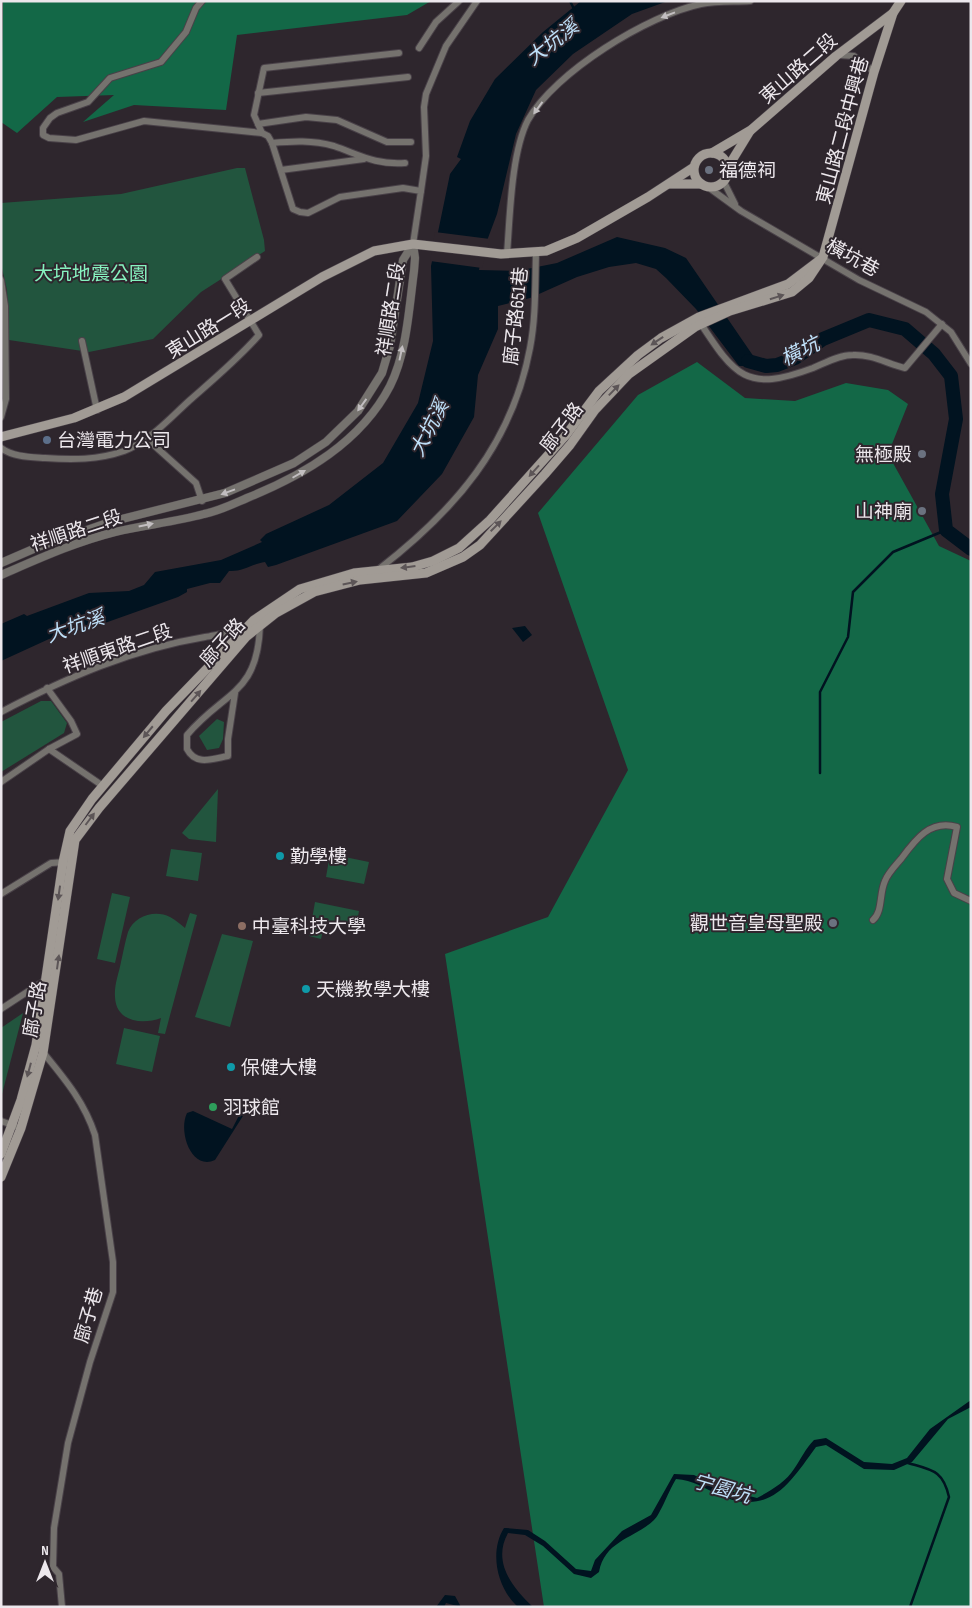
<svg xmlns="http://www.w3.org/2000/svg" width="972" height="1608" font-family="'Sofia Sans Condensed','Noto Sans TC',sans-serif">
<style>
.green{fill:#22553e}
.forest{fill:#136847}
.water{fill:#011320}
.pier{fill:#2e262d}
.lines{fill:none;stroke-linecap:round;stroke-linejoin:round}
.stream{stroke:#011320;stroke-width:2.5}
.river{stroke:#011320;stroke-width:14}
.minor-casing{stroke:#494148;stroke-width:8}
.tertiary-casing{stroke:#494148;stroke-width:9}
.secondary-casing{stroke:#494148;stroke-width:10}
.minor{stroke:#75726e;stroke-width:6}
.tertiary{stroke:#75726e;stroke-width:8}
.secondary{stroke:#a19b95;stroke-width:9}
.oneway{fill:#c2bec0}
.oneway2{fill:#5c5557}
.worship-dot{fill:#6b7280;stroke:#2e262d;stroke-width:2}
.service-dot{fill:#5c6f8a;stroke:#2e262d;stroke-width:2}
.culture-dot{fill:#0f9aa8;stroke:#2e262d;stroke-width:2}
.education-dot{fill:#8d6e63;stroke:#2e262d;stroke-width:2}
.leisure-dot{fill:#2e9e5b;stroke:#2e262d;stroke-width:2}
.labels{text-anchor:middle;stroke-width:4;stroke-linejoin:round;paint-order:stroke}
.street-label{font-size:19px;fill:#ece7ec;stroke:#2e262d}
.poi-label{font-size:19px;fill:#ece7ec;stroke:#2e262d;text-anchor:start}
.park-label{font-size:19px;fill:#86f2bf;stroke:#2e262d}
.water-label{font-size:20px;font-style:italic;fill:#bedff8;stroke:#2e262d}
</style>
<rect width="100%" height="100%" fill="#2e262d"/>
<g class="green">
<polygon points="237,168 245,168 264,240 265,251 201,292 153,339 89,352 9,340 7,290 1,264 1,203 121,194"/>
<polygon points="41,701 51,701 67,723 64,733 1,772 1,722"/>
<polygon points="217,719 224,722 223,739 219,748 207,750 199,736"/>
<polygon points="218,789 216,842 189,839 182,833"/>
<polygon points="171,849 202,853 198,881 166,876"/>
<polygon points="330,854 369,862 364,884 326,877"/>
<polygon points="112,893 130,897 115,963 97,959"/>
<polygon points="315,902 359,911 356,927 325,922 321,939 309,936"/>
<path d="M190 913 197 915 165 1034 158 1033 161 1018C142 1025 116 1022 115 997 114 985 119 973 121 962 123 953 125 942 128 932 134 916 155 909 170 917 176 920 180 924 185 928Z"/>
<polygon points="222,934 253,941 230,1027 195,1017"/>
<polygon points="23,1013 1,1098 1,1028"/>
<polygon points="124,1028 160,1036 152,1072 116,1064"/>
</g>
<g class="forest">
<polygon points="3,1 431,1 407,15 237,35 226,110 134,105 83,122 114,95 57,97 17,133 1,122"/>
<polygon points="697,362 745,398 795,401 846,383 888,390 908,404 888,454 939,546 971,561 971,1607 544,1607 445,954 548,917 628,770 538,513 638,395"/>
</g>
<g class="water">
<path d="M581 1H668L632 14 573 54 536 90 516 134 497 214 482 254 479 270 517 271 557 263 617 237 665 248 686 258 756 360 766 366H739L696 309 666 278 656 269 636 263 609 267 577 277 530 298 498 306V329L478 375 474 417 442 474 397 521 276 565 268 567 265 562C252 564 242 572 229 571L220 583H210L187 589V592L178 597 102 624 49 639 1 661V624L24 614 27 616 89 593 129 591 144 585 155 572 221 560 262 542 260 540 266 534 329 505 383 463 418 403 433 341 431 266 450 174 461 159 457 157 470 121 495 79 543 32Z"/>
<polygon points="525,626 532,635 523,642 512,628"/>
<path d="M244 1106 248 1108 215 1160C191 1171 178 1131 187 1113L193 1111 232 1129Z"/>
<path d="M971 1400V1407L948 1419 912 1462 894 1470 864 1469 826 1445 816 1447C789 1484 770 1517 719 1495 704 1488 693 1480 676 1479 670 1488 660 1515 654 1520 634 1539 605 1540 599 1572L591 1578 574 1574 543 1546 525 1535 508 1533C492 1562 512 1587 533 1607H518C497 1588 489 1552 504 1528H506L528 1530 545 1541 576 1569 591 1571 595 1560 622 1531 651 1515 674 1474 694 1475 722 1489 757 1498C770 1491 786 1482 794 1469 801 1459 805 1449 814 1440L826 1438 864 1462 892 1464 907 1458 930 1429Z"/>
<polygon points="445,1595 455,1596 461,1607 446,1603 444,1607 436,1607"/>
</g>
<polygon class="pier" points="435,232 490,239 482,268 430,261"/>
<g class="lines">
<g class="stream">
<polyline points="570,1 575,11"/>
<polyline points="820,773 820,692 848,637 853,592 893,552 946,530"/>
<path d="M908 1463C932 1470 943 1470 949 1497L910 1607"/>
</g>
<polyline class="river" points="748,361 766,366 777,365 795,358 823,339 869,320 905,329 934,354 951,376 956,419 942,494 946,530 971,549"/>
<g class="minor-casing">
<g id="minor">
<polyline points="202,1 196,8 186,32 161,62 110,78 88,102 57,113 50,118 43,128 43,135 49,138 76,140 144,121 262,133 268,136 272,143 293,209 300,212 308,213 340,197 403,188 421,191 413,244"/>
<polyline points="419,48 436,22 459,1"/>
<polyline points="839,55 854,56 874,72"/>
<polyline points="258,93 408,77"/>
<polyline points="258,124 306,117 337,120 387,142 411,142"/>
<polyline points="262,133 254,115 264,68 399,53"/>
<path d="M272 143C293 141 312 140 334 146 360 155 375 165 405 163"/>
<polyline points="281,170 364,159"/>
<polyline points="724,182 735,204"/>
<polyline points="708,187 741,211 859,280 926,312 951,332 971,364"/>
<polyline points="421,191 426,156 424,107 426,94 446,46 477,1"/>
<path d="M507 254C510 217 511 153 528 120 555 72 648 15 701 4 717 1 734 2 750 1"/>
<polyline points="1,280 5,306 6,399 1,417"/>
<path d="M699 321C735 376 746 393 813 368 825 363 839 355 853 355 871 354 888 364 905 368L942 324"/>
<polyline points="82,341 97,410"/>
<polyline points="147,439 196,483 202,501"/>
<path d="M1 448C13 457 30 457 45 458 72 460 98 460 124 451 150 441 170 418 190 400 214 379 238 359 259 335L225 279 257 257"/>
<path d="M379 569C454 511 512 445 530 348 536 317 535 285 536 253"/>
<path d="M235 693 228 739V756C212 759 196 766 187 749V735C224 691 258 695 260 625"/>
<path d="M1 712C66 678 132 649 205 637 217 635 231 631 242 632"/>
<polyline points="49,749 103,786"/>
<polyline points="1,782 49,749 77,734 71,721 47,688"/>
<polyline points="1,894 51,863 66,862"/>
<path d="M873 920C883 911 879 894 885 881 888 873 896 865 901 859 915 840 930 819 957 827L947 879 954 893 971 901"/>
<polyline points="1,1009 47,979"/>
<path d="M42 1051C64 1078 84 1101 95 1135L113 1262V1292L90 1362 68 1443 54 1528 53 1567 59 1574 62 1607"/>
<polyline points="1,1121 15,1126"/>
</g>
</g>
<g class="tertiary-casing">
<g id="tertiary">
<polyline points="1,563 38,547 110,522 225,493 294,463 326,442 358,411 382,373 390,346 403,260 413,244"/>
<path d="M1 575C38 559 75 542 115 532 144 525 175 522 204 514 219 511 233 504 247 498 304 475 361 442 390 386 407 352 409 308 414 271L415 258 413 244"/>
</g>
</g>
<g class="secondary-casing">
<g id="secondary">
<circle cx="711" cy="170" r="17"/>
<polyline points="712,153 751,130 836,56 893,13 901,1"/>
<polyline points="728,167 750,131"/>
<polyline points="670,184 701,184"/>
<polyline points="1,437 74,418 124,397 322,277 374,251 413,244 501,254 546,251 577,238 648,197 694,167"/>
<polyline points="1,1154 21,1100 36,1045 63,862 70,831 92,799 166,711 254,620 300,589 354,573 412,567 433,561 459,548 490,520 566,435 599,391 638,355 661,338 699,317 788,284 821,259"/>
<polyline points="1,1177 21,1128 43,1053 75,840 99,808 246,637 276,613 314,592 360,580 426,573 463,557 480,545 545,474 570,445 595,410 629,374 695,327 730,311 792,292 809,278 823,257 874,72 893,13"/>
</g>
</g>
<use href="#minor" class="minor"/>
<use href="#tertiary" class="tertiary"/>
<use href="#secondary" class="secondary"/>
</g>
<defs><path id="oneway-solid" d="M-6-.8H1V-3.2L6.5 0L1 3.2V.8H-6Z" transform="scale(1.25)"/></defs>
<g class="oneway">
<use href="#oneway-solid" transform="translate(668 15) rotate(159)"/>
<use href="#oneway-solid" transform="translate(538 108) rotate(126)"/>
<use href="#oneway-solid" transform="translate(401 353) rotate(-78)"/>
<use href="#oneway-solid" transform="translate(362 405) rotate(126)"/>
<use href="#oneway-solid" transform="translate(299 474) rotate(-30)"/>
<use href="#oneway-solid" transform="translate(228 492) rotate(160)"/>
<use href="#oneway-solid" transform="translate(146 525) rotate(-12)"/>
</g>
<g class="oneway2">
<use href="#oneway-solid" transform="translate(777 297) rotate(-18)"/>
<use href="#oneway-solid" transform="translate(657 341) rotate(146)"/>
<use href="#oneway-solid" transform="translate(614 390) rotate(-46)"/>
<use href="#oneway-solid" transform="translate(534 471) rotate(132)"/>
<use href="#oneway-solid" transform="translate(496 526) rotate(-45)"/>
<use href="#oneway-solid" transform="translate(408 567) rotate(173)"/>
<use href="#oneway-solid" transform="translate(350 583) rotate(-12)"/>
<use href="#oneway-solid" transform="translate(196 696) rotate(-49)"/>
<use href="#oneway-solid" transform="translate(148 732) rotate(130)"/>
<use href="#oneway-solid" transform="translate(90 819) rotate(-53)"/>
<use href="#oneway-solid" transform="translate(59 893) rotate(98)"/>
<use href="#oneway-solid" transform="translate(58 962) rotate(-82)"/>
<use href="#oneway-solid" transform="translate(29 1070) rotate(105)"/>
</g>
<g class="worship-dot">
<circle cx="709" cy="170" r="5"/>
<circle cx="922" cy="454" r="5"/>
<circle cx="922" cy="511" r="5"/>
<circle cx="833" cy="923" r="5"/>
</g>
<circle class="service-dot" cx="47" cy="440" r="5"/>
<g class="culture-dot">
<circle cx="280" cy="856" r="5"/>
<circle cx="306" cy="989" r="5"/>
<circle cx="231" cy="1067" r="5"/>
</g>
<circle class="education-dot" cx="242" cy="926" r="5"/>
<circle class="leisure-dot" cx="213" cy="1107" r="5"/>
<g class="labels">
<g class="street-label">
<text transform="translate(798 68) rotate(-41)" y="7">東山路二段</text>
<text transform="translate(842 130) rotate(-75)" y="7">東山路二段中興巷</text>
<text transform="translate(853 257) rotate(29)" y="7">橫坑巷</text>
<text transform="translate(390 309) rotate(-81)" y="7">祥順路二段</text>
<text transform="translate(515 316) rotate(-84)" y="7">廍子路651巷</text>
<text transform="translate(208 328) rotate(-32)" y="7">東山路一段</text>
<text transform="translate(561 427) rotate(-52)" y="7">廍子路</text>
<text transform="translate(76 530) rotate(-18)" y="7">祥順路二段</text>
<text transform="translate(222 642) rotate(-48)" y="7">廍子路</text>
<text transform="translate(117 648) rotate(-19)" y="7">祥順東路二段</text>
<text transform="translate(34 1009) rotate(-80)" y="7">廍子路</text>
<text transform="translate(88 1315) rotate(-74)" y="7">廍子巷</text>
</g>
<g class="poi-label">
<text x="719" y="177">福德祠</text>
<text x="57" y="447">台灣電力公司</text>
<text x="912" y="461" text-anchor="end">無極殿</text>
<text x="912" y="518" text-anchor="end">山神廟</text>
<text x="290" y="863">勤學樓</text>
<text x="823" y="930" text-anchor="end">觀世音皇母聖殿</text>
<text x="252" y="933">中臺科技大學</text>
<text x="316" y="996">天機教學大樓</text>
<text x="241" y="1074">保健大樓</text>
<text x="223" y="1114">羽球館</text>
</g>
<g class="park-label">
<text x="91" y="280">大坑地震公園</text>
</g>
<g class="water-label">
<text transform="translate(552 42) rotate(-38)" y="7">大坑溪</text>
<text transform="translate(800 351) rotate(-26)" y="7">橫坑</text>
<text transform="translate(429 428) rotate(-63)" y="7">大坑溪</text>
<text transform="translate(75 626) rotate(-19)" y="7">大坑溪</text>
<text transform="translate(722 1488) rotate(16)" y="7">宁園坑</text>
</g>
</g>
<rect width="972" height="1608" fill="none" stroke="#ece7ec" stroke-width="5"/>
<g transform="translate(45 1563)" stroke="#2e262d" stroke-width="4" paint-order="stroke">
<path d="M0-4L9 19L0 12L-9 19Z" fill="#ece7ec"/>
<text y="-8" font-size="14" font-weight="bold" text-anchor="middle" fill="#ece7ec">N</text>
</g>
</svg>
